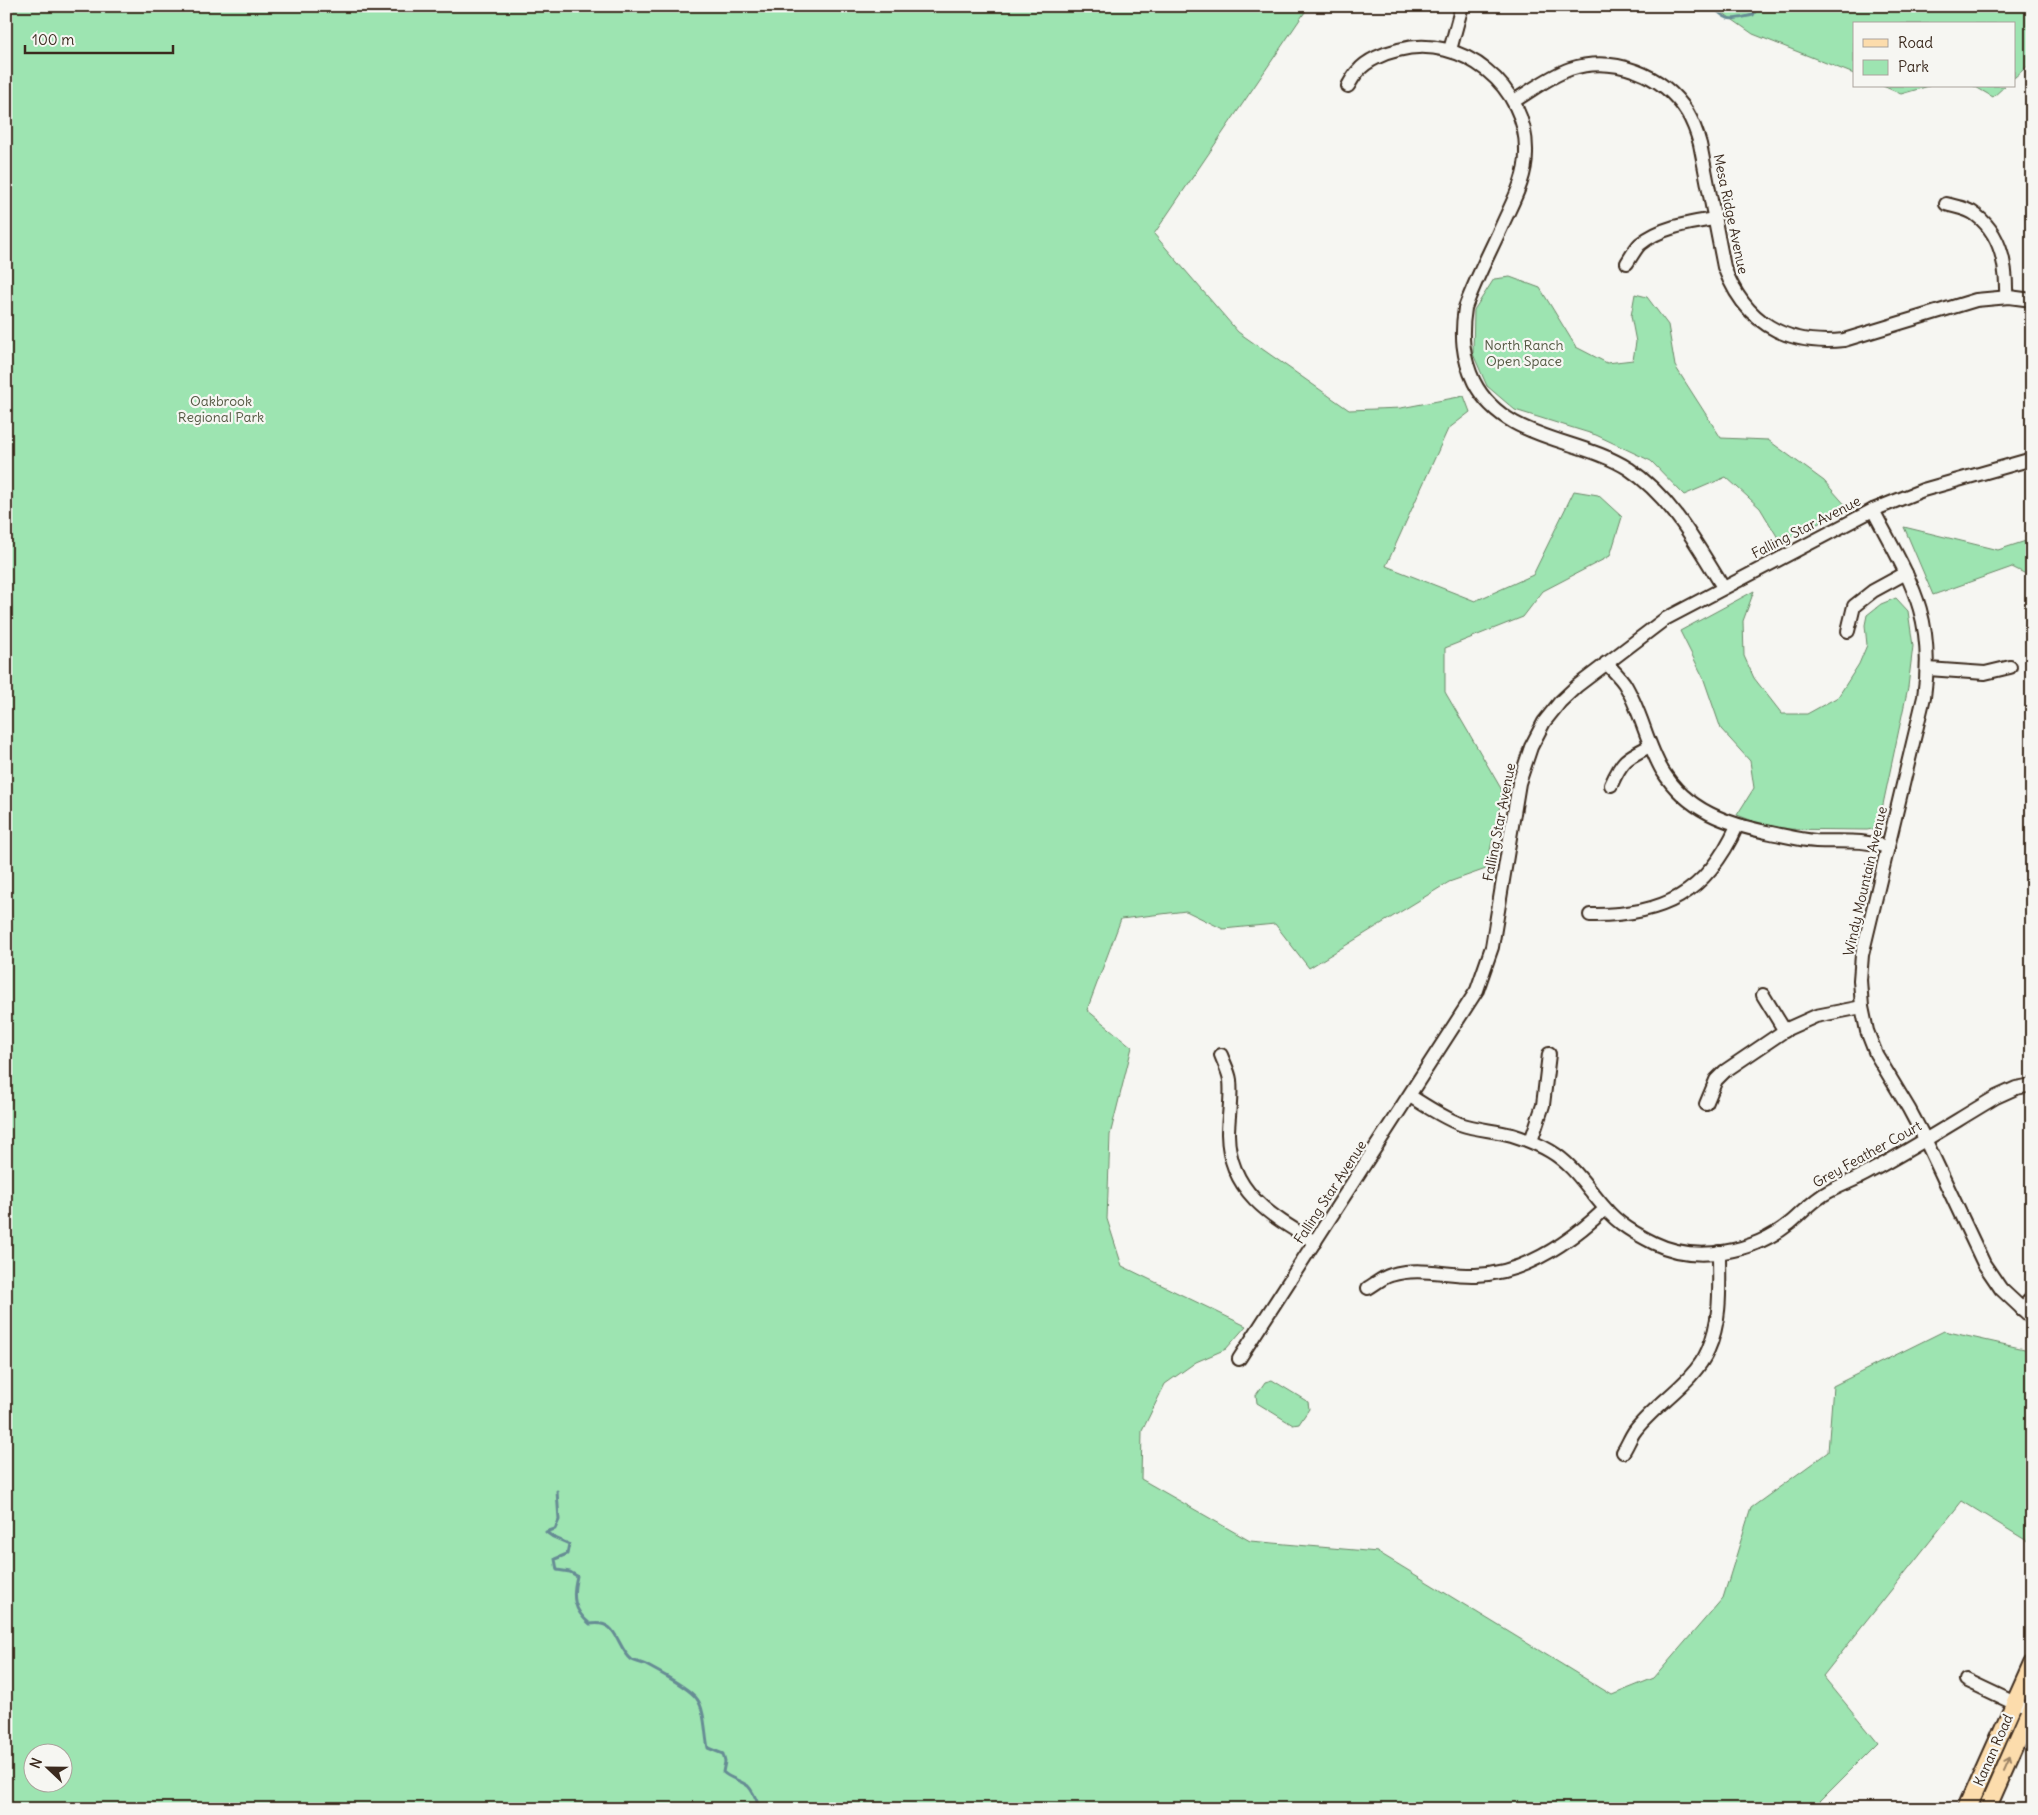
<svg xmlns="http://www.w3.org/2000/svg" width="2038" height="1815" font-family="Delius,sans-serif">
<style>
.green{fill:#9de4b1;stroke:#6c8768;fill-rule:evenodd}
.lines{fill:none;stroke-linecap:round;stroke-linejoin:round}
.stream{stroke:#668c94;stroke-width:3}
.minor-casing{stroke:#3b2a1e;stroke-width:16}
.major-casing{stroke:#3b2a1e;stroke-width:20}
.minor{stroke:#f6f6f2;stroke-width:12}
.major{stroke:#fcdcac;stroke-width:16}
.oneway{stroke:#9c8365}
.labels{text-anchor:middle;stroke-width:4.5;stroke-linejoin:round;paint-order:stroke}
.street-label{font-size:14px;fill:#3b2a1e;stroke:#f6f6f2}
.park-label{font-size:14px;fill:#545843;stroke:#f6f6f2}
</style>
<rect width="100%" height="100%" fill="#f6f6f2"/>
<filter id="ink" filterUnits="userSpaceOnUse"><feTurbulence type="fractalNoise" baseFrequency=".02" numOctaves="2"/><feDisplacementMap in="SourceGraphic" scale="10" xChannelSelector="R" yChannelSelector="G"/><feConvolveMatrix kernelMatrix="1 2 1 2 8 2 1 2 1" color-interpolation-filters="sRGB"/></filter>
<g filter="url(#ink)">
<g class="green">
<path d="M6 6H1309L1154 234 1238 332 1349 410 1401 408 1464 396 1470 412 1448 429 1386 566 1475 601 1533 575 1574 491 1598 495 1622 517 1610 556 1543 591 1523 617 1445 648V692L1503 792 1486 869 1449 882 1309 968 1275 924 1223 929 1186 911 1121 919 1087 1010 1132 1047 1110 1135 1107 1219 1122 1266 1246 1326 1226 1349 1196 1362 1165 1384 1142 1431 1141 1479 1250 1541 1378 1552 1612 1695 1654 1678 1723 1598 1751 1508 1828 1452 1833 1386 1944 1331 2029 1350 2032 1353V1544L1962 1501 1823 1676 1878 1743 1819 1802V1809H6ZM32 1752H62V1782H32Z"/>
<polygon points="1713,6 2032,6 2032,62 2014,78 2014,24 1854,24 1854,74 1753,34"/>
<polygon points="1883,86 1929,86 1901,94"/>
<polygon points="1974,86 2005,86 1993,97"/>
<polygon points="1510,277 1540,288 1576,347 1607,363 1633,360 1636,342 1631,316 1635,294 1647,297 1668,325 1675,366 1721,438 1768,440 1824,481 1848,508 1781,543 1760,508 1726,477 1684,495 1651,461 1596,435 1515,410 1487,386 1473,354 1474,310 1494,279"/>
<polygon points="1904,527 1998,550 2032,539 2032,577 2012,567 1933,595"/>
<polygon points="1754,591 1743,621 1744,656 1754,678 1782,714 1807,714 1838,697 1859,664 1867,645 1865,625 1867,615 1881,604 1896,598 1908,611 1913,646 1908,687 1878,828 1867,830 1774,829 1737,815 1754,788 1750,761 1721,729 1703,677 1680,631"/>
<polygon points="1272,1380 1308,1402 1309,1409 1299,1424 1293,1425 1257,1403 1256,1395 1265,1382"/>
</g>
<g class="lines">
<g class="stream">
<path d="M1712 6C1729 23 1730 20 1753 15L1758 6"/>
<path d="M557 1491 559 1520 555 1529 546 1532 553 1537 569 1544 567 1554 555 1559 557 1570 570 1572 577 1576C572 1596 573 1610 590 1624 619 1619 615 1646 632 1660 636 1662 642 1663 646 1665 659 1672 690 1688 697 1699 705 1709 705 1735 708 1748L723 1754 725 1762 723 1772C730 1779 741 1780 748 1786 754 1792 757 1801 760 1809"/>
</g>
<g class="minor-casing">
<g id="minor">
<polyline points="1450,50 1462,6"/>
<path d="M1348 86C1351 81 1354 75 1358 71 1367 60 1385 53 1398 50 1462 33 1528 87 1526 153 1526 178 1514 199 1504 221 1491 250 1476 278 1465 308 1461 334 1462 357 1474 382 1504 441 1579 437 1629 469 1672 498 1696 544 1723 587"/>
<path d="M1514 101C1532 90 1550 76 1570 69 1613 55 1663 74 1687 112 1693 122 1697 133 1700 144L1724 267C1745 323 1785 346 1844 340L1976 300 2009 297 2032 300"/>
<path d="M1946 204C1956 207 1968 208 1976 215 2001 234 2007 267 2006 297"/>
<path d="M1627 263C1631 257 1635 249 1640 244 1661 227 1689 223 1714 219"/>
<path d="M1873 510C1909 579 1936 615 1924 697L1862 955 1860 980 1862 1007 1867 1031 1876 1054 1909 1109 1925 1139 1984 1264 2001 1289 2032 1318"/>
<polyline points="1848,631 1854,606 1873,591 1906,573"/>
<path d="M1606 663C1612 669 1619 676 1624 683 1641 710 1646 742 1662 770 1687 811 1727 824 1771 833 1786 836 1801 840 1816 841 1842 842 1861 839 1888 847"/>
<polyline points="1928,669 1985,673 2010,667"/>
<path d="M1611 785C1622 760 1626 758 1650 746"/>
<path d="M1590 915C1663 916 1706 894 1737 826"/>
<polyline points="1763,995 1785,1031"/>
<path d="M1221 1055C1224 1063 1229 1072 1230 1080 1232 1098 1228 1117 1228 1134 1229 1192 1271 1216 1315 1242"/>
<path d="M1410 1096C1426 1106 1442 1117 1460 1124 1477 1130 1494 1130 1512 1135 1525 1139 1538 1144 1550 1151 1574 1165 1587 1188 1605 1208 1618 1224 1636 1234 1654 1243 1697 1264 1754 1252 1790 1223 1802 1213 1813 1200 1828 1192 1841 1185 1855 1180 1869 1172 1912 1149 1954 1122 1996 1097L2016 1088 2032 1085"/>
<polyline points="1706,1104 1716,1080 1725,1071 1787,1029 1816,1016 1862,1007"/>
<polyline points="1531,1141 1543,1105 1549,1054"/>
<path d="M1368 1288C1375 1284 1383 1277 1391 1275 1419 1266 1447 1276 1475 1275 1524 1274 1570 1242 1605 1209"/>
<polyline points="2022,1309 2032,1297"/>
<polyline points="1239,1359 1477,990 1492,947 1519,783 1531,747 1544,722 1560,702 1577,686 1665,619 1873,510 1923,490 2032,459"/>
<path d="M1623 1452C1627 1446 1630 1438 1634 1432 1654 1404 1694 1383 1708 1350 1722 1319 1719 1285 1719 1252"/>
<polyline points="1966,1680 2021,1706"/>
</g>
</g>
<g class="major-casing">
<g id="major">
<polyline points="1967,1809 2032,1664"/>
<polyline points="1987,1809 2032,1707"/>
</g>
</g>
<use href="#minor" class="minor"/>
<use href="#major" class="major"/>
</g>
<defs><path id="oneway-shaft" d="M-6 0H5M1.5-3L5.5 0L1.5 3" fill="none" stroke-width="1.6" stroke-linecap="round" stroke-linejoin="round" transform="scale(1.25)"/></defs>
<use class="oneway" href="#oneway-shaft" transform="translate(2007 1764) rotate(-66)"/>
</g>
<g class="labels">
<g class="street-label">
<text transform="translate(1731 214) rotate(78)" y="5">Mesa Ridge Avenue</text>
<text transform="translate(1806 527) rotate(-27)" y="5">Falling Star Avenue</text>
<text transform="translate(1499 822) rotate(-79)" y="5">Falling Star Avenue</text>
<text transform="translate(1865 881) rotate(-77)" y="5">Windy Mountain Avenue</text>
<text transform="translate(1867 1154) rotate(-29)" y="5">Grey Feather Court</text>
<text transform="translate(1330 1192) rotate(-57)" y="5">Falling Star Avenue</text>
<text transform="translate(1993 1750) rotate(-66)" y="5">Kanan Road</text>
</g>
<g class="park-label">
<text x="1524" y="350">North Ranch<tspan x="1524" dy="16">Open Space</tspan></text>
<text x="221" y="406">Oakbrook<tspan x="221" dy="16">Regional Park</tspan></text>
</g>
</g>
<rect width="2038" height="1815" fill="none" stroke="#f6f6f2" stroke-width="25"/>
<rect x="12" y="12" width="2013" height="1790" fill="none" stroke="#3b2a1e" stroke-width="2" filter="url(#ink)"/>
<rect x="1853" y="22" width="162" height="65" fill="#f6f6f2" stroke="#aba49d"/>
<rect x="1863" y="39" width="25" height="8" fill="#fcdcac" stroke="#aba49d"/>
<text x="1898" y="48" font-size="15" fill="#3b2a1e">Road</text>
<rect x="1863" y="60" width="25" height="15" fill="#9de4b1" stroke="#aba49d"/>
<text x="1898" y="72" font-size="15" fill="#3b2a1e">Park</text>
<g transform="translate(48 1768) rotate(292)"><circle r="24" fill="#f6f6f2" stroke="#aba49d"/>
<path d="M0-4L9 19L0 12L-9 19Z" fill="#3b2a1e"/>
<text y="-8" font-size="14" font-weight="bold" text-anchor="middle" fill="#3b2a1e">N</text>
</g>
<path d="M25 45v8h148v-8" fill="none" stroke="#3b2a1e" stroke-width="2.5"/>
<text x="32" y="45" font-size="15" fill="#3b2a1e" stroke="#f6f6f2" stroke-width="4" paint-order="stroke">100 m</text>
</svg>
